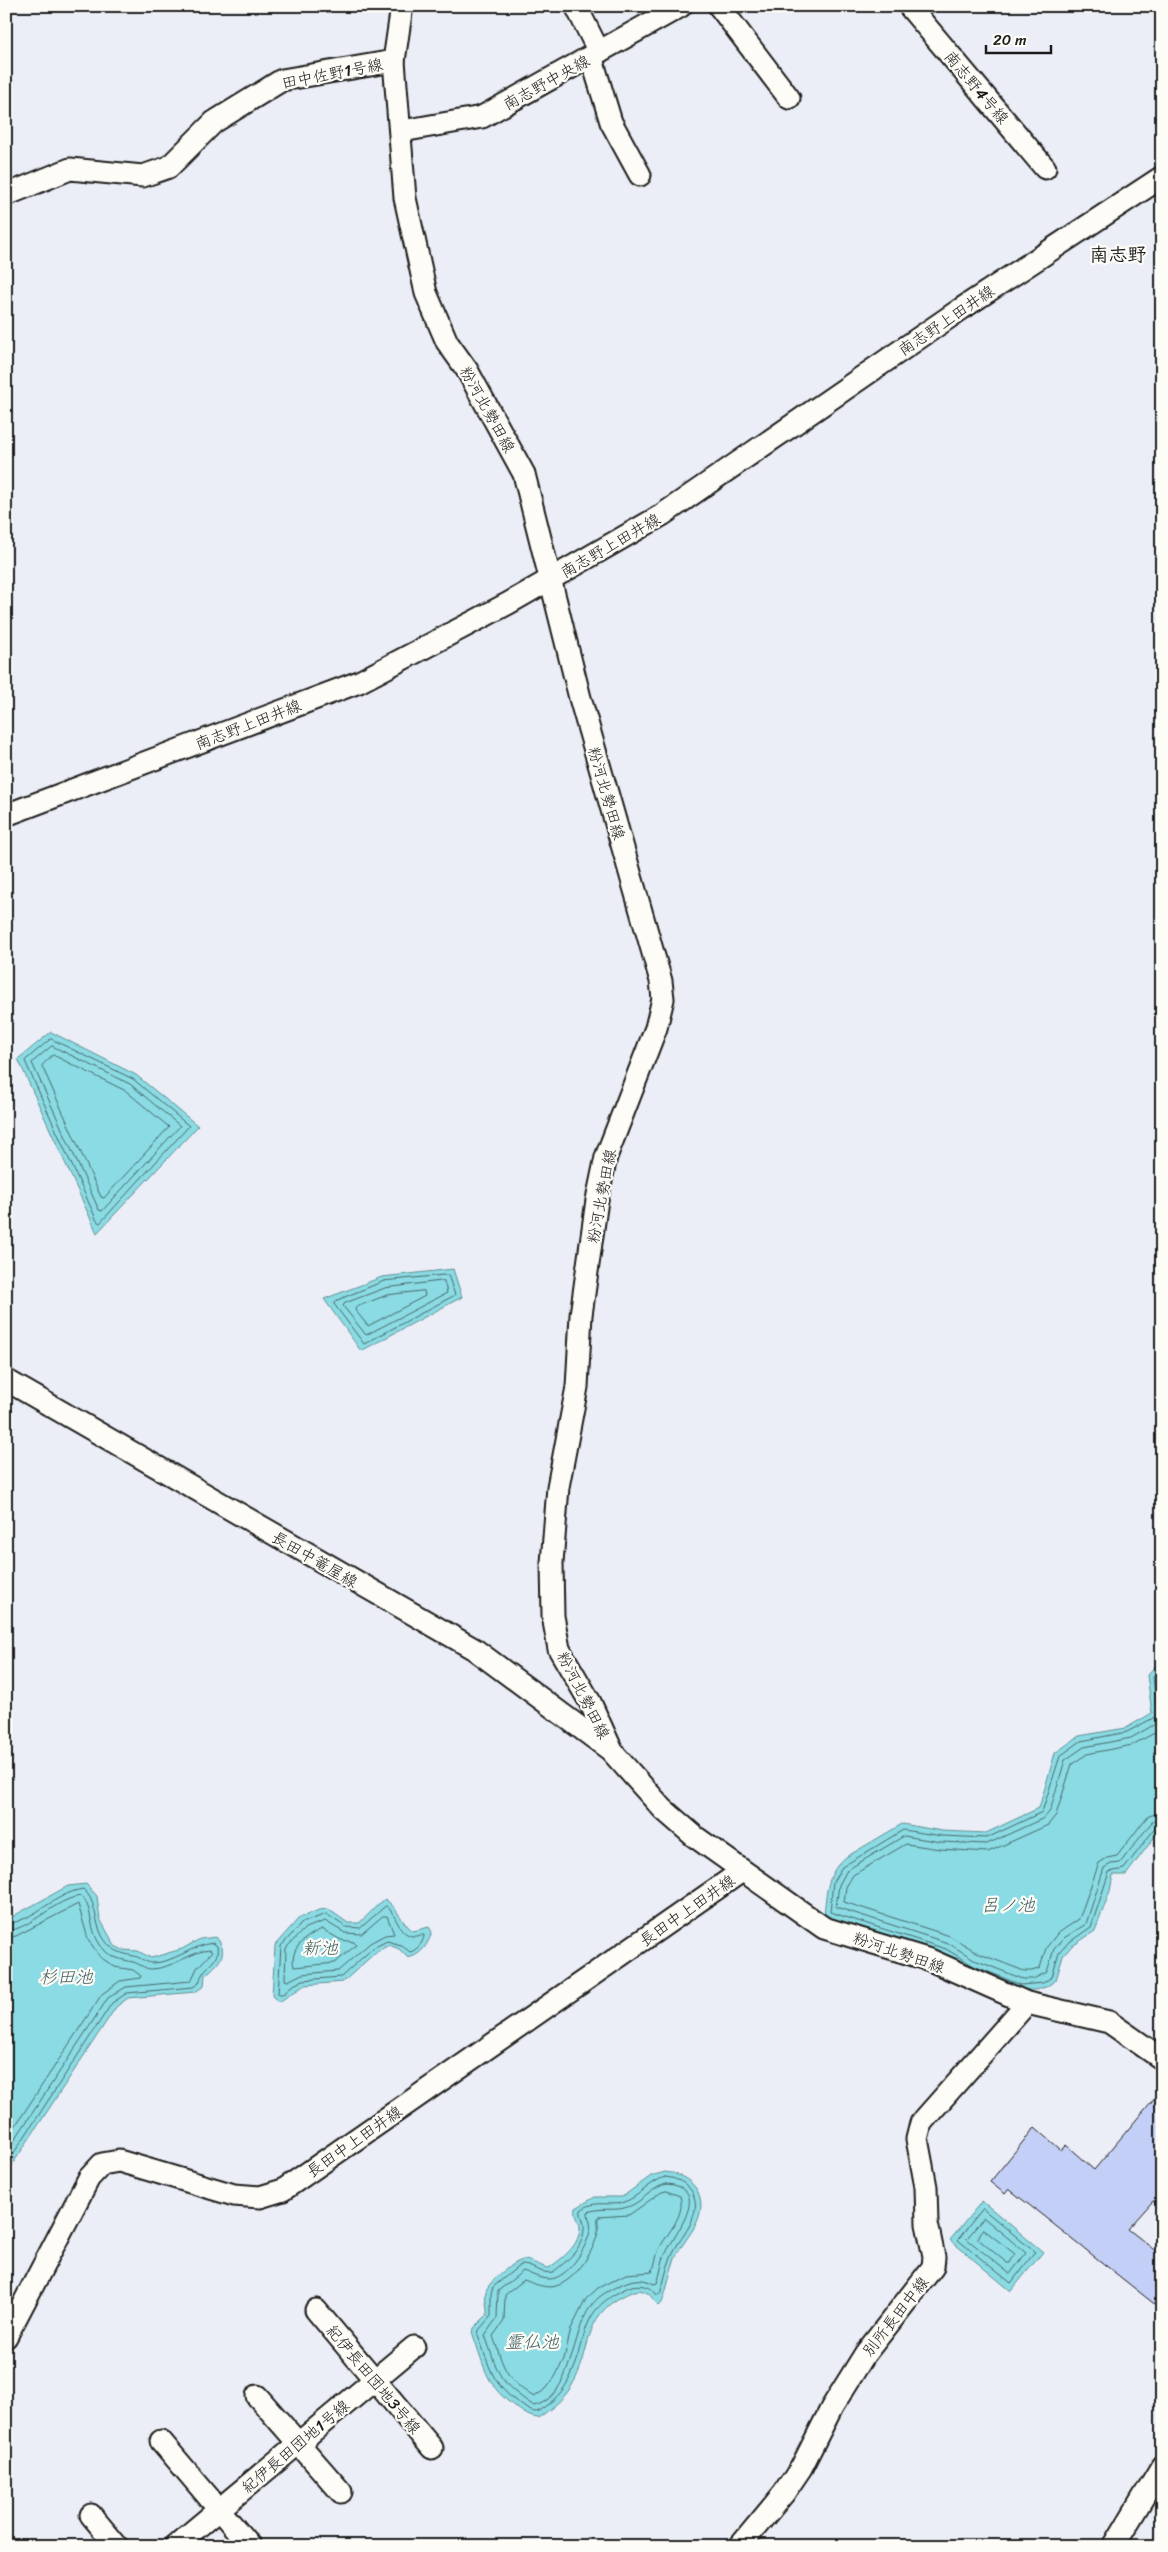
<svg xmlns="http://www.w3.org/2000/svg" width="1168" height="2552" font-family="Sriracha,'Klee One',sans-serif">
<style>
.water{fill:#8adbe3;stroke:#5e8f93}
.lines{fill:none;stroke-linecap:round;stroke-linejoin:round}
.shore{stroke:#48686c;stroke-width:1}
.building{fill:#c3cff6;stroke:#1c1c1c}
.minor-casing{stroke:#1c1c1c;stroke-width:25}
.minor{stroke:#fdfcf7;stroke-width:21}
.labels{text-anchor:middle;stroke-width:4.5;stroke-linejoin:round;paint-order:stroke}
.street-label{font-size:16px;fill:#1c1c1c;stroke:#fdfcf7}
.water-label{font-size:18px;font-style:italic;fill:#425f62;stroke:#fdfcf7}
.quarter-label{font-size:19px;font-weight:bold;fill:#1c1c1c;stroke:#fdfcf7}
</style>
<rect width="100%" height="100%" fill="#eceef7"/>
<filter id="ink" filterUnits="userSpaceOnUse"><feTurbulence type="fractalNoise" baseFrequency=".02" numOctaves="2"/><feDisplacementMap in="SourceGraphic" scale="10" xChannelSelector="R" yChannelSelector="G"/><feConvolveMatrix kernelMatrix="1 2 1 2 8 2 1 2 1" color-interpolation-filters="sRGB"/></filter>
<g filter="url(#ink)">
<g class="water">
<polygon points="51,1032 136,1075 198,1126 97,1233 18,1059"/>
<polygon points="453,1269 462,1297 361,1351 324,1299 382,1277"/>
<path d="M1162 1659V1827L1126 1875H1113L1110 1891 1095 1931 1071 1947 1063 1956 1056 1980 1046 1987 1035 1990H1021L972 1971 944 1954 824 1916C826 1893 827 1872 846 1857L902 1824 942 1831 986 1833 1039 1808 1055 1753 1079 1736 1126 1728 1152 1713 1147 1675Z"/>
<path d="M86 1884 97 1896 100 1919 115 1946 123 1950 138 1951 151 1958 182 1949 200 1939 216 1937C230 1953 219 1964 205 1975L204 1986 195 1992 128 1998 116 2007 6 2174V1920L68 1886Z"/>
<path d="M385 1899C398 1908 400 1921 413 1931L429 1927 432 1932C428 1944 422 1955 408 1958L399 1949 389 1945 376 1952 343 1982 305 1985 279 2002 272 1996 275 1945 299 1918 319 1910 328 1909 348 1923H359C369 1915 375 1906 385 1899Z"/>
<path d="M665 2172C692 2175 709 2195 697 2222 691 2235 680 2246 675 2259 670 2273 667 2289 662 2303L659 2306C653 2301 651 2293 643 2291 637 2289 631 2292 625 2295 580 2317 594 2350 571 2387 562 2401 551 2409 538 2418 529 2417 524 2413 517 2408 486 2387 485 2368 473 2335L474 2328 487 2315C488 2307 484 2299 486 2291 488 2282 515 2260 524 2260 532 2260 541 2267 549 2268 562 2258 580 2246 580 2227 579 2220 574 2215 576 2208L595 2197H622L651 2176Z"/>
<polygon points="982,2201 1043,2252 1011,2291 950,2240"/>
</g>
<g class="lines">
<g class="shore">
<polygon points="51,1039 133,1079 189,1126 100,1223 97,1221 25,1061"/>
<polygon points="52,1046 130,1084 180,1126 102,1211 99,1210 32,1063"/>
<polygon points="53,1055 126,1091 169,1127 104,1198 101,1197 42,1066"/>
<polygon points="448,1275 455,1295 364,1344 334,1304 335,1301 384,1281"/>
<polygon points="444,1281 447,1293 366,1335 343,1306 345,1303 385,1288"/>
<polygon points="424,1291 425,1296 368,1326 355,1310 356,1307 387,1295"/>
<polyline points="1162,1667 1153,1677 1157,1712 1155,1717 1127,1732 1081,1741 1060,1756 1042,1812 987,1838 942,1836 903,1830 842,1867 833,1882 830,1912 946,1949 974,1966 1021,1985 1043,1983 1052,1977 1059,1953 1068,1943 1091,1927 1109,1872 1124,1869 1156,1827 1162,1825"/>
<polyline points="1162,1718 1157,1723 1131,1738 1084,1747 1065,1760 1050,1811 1044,1818 987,1844 941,1842 904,1836 847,1870 839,1885 836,1907 948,1943 977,1961 1023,1979 1033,1979 1047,1972 1054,1949 1064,1938 1086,1924 1104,1868 1111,1864 1120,1863 1152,1822 1162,1818"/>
<polyline points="1162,1729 1132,1745 1087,1754 1072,1764 1056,1815 1048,1825 988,1852 940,1849 906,1844 853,1875 846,1887 844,1902 950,1936 980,1954 1024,1971 1032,1971 1040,1968 1046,1948 1057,1934 1079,1919 1099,1863 1107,1858 1117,1856 1147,1817 1162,1811"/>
<path d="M386 1906C397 1913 397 1934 413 1936 417 1937 420 1934 424 1935 424 1942 416 1951 410 1952L401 1945 387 1941 373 1948 341 1977 303 1980 290 1987 284 1994H278L281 1946 302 1923 326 1914 346 1927 360 1928Z"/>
<polygon points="383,1916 387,1916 394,1934 385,1935 370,1943 338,1971 302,1974 288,1981 285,1980 286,1948 305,1928 325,1921 345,1933 361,1934"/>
<path d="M6 1924C34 1921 55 1893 83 1889 96 1900 94 1916 100 1931 107 1948 117 1953 134 1956 140 1957 146 1963 152 1963 174 1963 192 1945 213 1943L217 1946C220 1964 203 1964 199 1983L193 1987 127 1993 112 2003 6 2165"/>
<path d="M322 1929 341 1940 354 1942 356 1945 335 1963 294 1967C289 1948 306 1936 322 1929Z"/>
<path d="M6 1931C32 1929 54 1899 81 1896 91 1904 90 1923 95 1935 104 1956 114 1958 133 1962 140 1964 145 1969 151 1969 172 1969 191 1951 210 1950L212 1952 197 1968 191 1981 126 1987 108 1998 6 2153"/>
<polyline points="6,1938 16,1936 78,1904 88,1939 100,1957 115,1967 133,1970 141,1976 140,1978 120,1981 102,1994 6,2140"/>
<path d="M665 2177C689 2179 702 2197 692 2220 687 2233 676 2244 671 2257 666 2269 664 2282 660 2294L657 2295C651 2286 639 2283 629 2287 573 2312 592 2339 567 2383 560 2396 549 2404 537 2412 530 2412 526 2408 520 2404 491 2384 490 2367 478 2335L479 2330 491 2316V2294L493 2287 520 2265C532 2264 540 2275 553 2272 567 2261 583 2249 584 2229 585 2222 580 2216 581 2210 595 2199 609 2207 624 2202 639 2197 649 2182 665 2177Z"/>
<path d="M666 2184C714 2187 675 2233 666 2253 661 2262 661 2273 657 2283L654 2284C641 2277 632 2279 618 2286 608 2291 598 2296 591 2306 571 2332 573 2397 534 2406 497 2381 499 2375 485 2335L497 2318 498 2291 523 2271C532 2274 539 2279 549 2279 568 2279 587 2247 590 2231 592 2225 588 2219 588 2212 601 2207 612 2211 624 2208 640 2205 650 2188 666 2184Z"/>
<path d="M666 2191 680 2196C686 2215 667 2233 659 2249 656 2256 655 2265 652 2272L626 2274 598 2288 586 2299 571 2329 564 2359 555 2377 546 2389 534 2397C505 2379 504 2368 493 2336L504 2321 505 2295 524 2280C532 2283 541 2287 551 2287 573 2285 594 2252 598 2232 599 2227 597 2222 598 2217L629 2215 660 2193Z"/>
<polygon points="983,2209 1035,2252 1011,2283 958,2240"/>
<polygon points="984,2218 1026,2253 1010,2274 967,2239"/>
<polygon points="983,2229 1015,2254 1010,2263 1007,2263 978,2239"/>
</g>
</g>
<polygon class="building" points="1162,2089 1162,2208 1153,2201 1128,2229 1162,2256 1162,2310 1009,2189 1005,2194 990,2182 1035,2127 1061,2150 1066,2145 1094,2170"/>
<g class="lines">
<g class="minor-casing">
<g id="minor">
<polyline points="402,6 394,61 405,198 426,293 447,342 467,370 524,474 580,698 661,981 663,999 656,1028 606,1157 597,1200 581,1315 577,1387 558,1487 552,1563 553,1616 559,1649 590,1702 613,1753 663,1809 694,1836 824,1928 930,1960 1027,2003 1109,2022 1162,2059"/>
<polyline points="576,6 599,52"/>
<polyline points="719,6 789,98"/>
<polyline points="909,6 1045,168"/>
<polyline points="591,56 611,122 640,175"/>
<polyline points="402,131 482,117 681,6"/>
<polyline points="6,195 70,169 143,176 169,167 214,122 282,80 394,61"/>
<polyline points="6,815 359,682 509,603 662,515 961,309 1162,177"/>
<polyline points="6,1380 474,1649 613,1752"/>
<polyline points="316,2310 432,2448"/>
<polyline points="6,2337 89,2178 102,2164 119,2161 234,2195 260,2197 283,2190 742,1871"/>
<polyline points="257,2396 341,2492"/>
<polyline points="161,2441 250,2546"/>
<polyline points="91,2515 117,2546"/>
<polyline points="175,2546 414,2347"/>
<polyline points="740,2546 784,2493 801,2468 832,2407 865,2354 933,2267 934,2257 927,2224 926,2187 917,2139 921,2123 1027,2003"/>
<polyline points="1114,2546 1162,2466"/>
</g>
</g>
<use href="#minor" class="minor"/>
</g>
</g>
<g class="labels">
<g class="street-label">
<text transform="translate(332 73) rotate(-11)" y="6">田中佐野1号線</text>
<text transform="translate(546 82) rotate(-29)" y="6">南志野中央線</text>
<text transform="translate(977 87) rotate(50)" y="6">南志野4号線</text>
<text transform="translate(946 320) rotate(-34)" y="6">南志野上田井線</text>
<text transform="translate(488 409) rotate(61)" y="6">粉河北勢田線</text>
<text transform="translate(610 545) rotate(-30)" y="6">南志野上田井線</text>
<text transform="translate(248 724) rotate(-21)" y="6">南志野上田井線</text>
<text transform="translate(607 793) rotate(74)" y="6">粉河北勢田線</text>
<text transform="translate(601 1196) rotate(-79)" y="6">粉河北勢田線</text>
<text transform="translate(315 1559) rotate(30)" y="6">長田中篭屋線</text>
<text transform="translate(584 1695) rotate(63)" y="6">粉河北勢田線</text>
<text transform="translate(687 1910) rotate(-35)" y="6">長田中上田井線</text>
<text transform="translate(899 1952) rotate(19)" y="6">粉河北勢田線</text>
<text transform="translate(354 2141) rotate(-35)" y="6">長田中上田井線</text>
<text transform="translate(895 2316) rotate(-52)" y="6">別所長田中線</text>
<text transform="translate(374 2379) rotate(50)" y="6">紀伊長田団地3号線</text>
<text transform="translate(295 2446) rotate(-40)" y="6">紀伊長田団地1号線</text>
</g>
<g class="water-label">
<text x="1008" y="1911">呂ノ池</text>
<text x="320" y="1954">新池</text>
<text x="66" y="1983">杉田池</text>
<text x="532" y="2348">霊仏池</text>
</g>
<g class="quarter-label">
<text x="1118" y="261">南志野</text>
</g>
</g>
<rect width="1168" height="2552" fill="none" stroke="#fdfcf7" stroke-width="25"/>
<rect x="12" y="12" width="1143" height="2527" fill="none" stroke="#1c1c1c" stroke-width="2" filter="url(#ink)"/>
<path d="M986 45v8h65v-8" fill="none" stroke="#1c1c1c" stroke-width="2.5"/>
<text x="993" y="45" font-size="15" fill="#1c1c1c" stroke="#fdfcf7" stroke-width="4" paint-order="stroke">20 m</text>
</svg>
